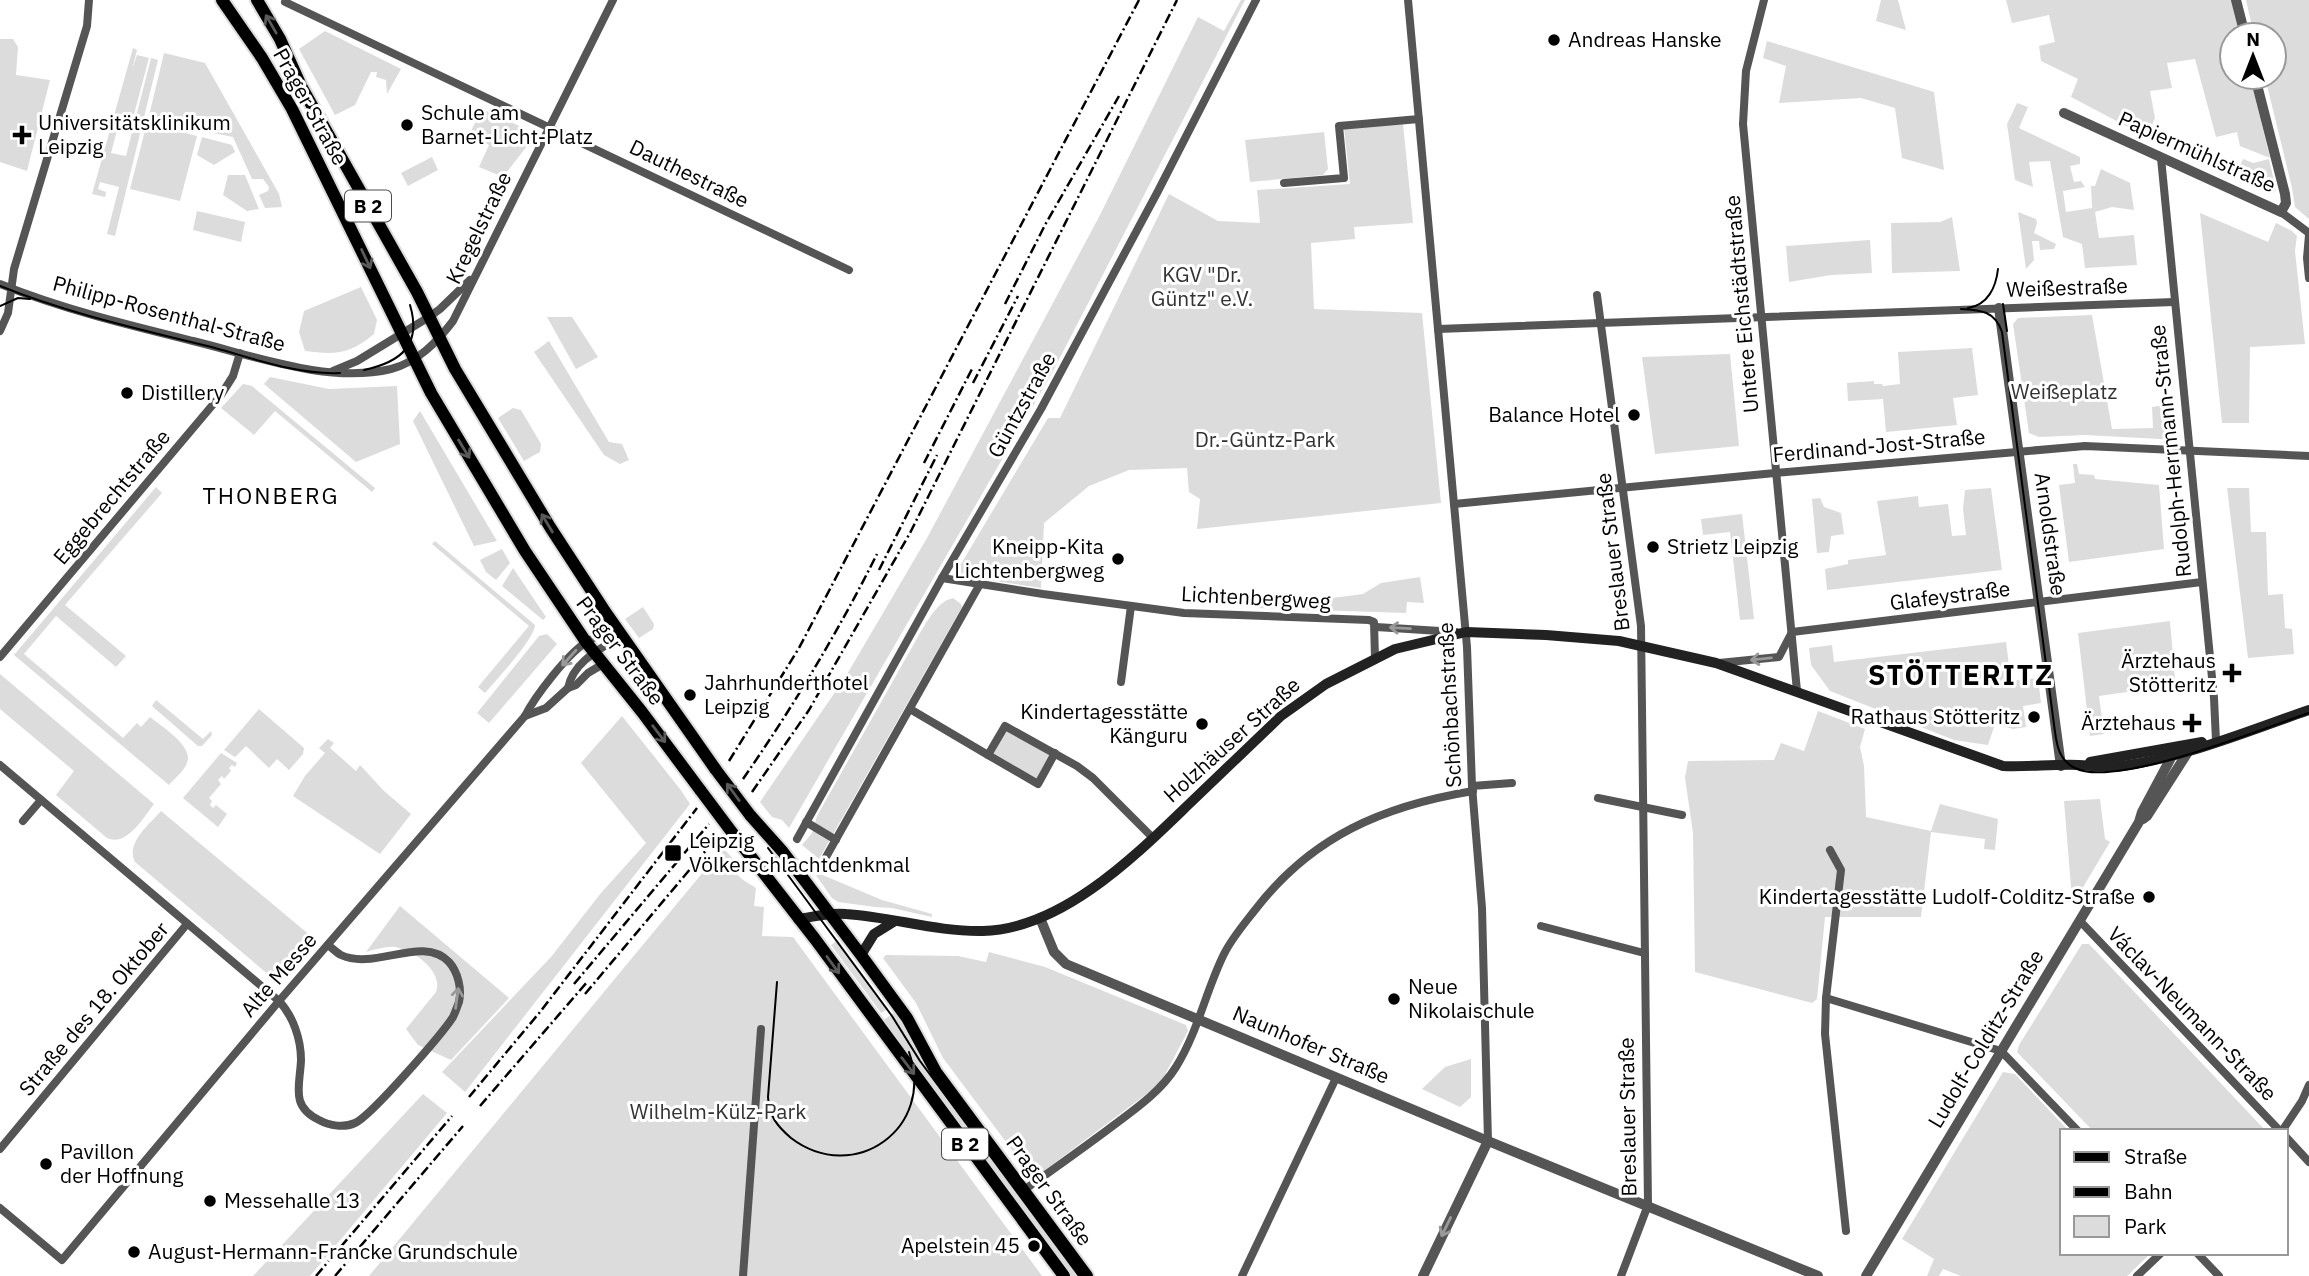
<svg xmlns="http://www.w3.org/2000/svg" width="2309" height="1276" font-family="'IBM Plex Sans',sans-serif">
<style>
.green{fill:#dcdcdc}
.lines{fill:none;stroke-linecap:round;stroke-linejoin:round}
.primary-casing{stroke:#dbdbdb;stroke-width:16}
.minor{stroke:#555;stroke-width:8}
.tertiary{stroke:#555;stroke-width:10}
.secondary{stroke:#222;stroke-width:10}
.primary{stroke:#000;stroke-width:12}
.tram{stroke:#000;stroke-width:2}
.rail{stroke:#000;stroke-width:2.5;stroke-dasharray:10 3.5 2 3.5;stroke-linecap:butt}
.primary-bridge-casing{stroke:#dbdbdb;stroke-width:16;stroke-linecap:butt}
.primary-bridge{stroke:#000;stroke-width:12}
.oneway{stroke:#595959}
.oneway2{stroke:#999}
.poi-dot{fill:#000;stroke:#fff;stroke-width:2.5}
.labels{text-anchor:middle;stroke-width:6;stroke-linejoin:round;paint-order:stroke}
.shield{fill:#fff;stroke:#4c4c4c;stroke-width:2}
.shield-label{font-size:19px;font-weight:bold;fill:#000}
.poi-label{font-size:21px;fill:#000;stroke:#fff;text-anchor:start}
.street-label{font-size:21px;fill:#000;stroke:#fff}
.park-label{font-size:21px;fill:#333;stroke:#fff}
.neighbourhood-label{font-size:23px;letter-spacing:2px;fill:#000;stroke:#fff}
.district-label{font-size:28px;font-weight:bold;letter-spacing:2px;fill:#000;stroke:#fff}
</style>
<rect width="100%" height="100%" fill="#fff"/>
<g class="green">
<polygon points="1241,0 1245,0 1052,373 789,828 782,820 772,817 760,802 846,676 927,538 1099,217 1198,17 1224,31"/>
<polygon points="1881,0 1898,0 1906,30 1876,21"/>
<polygon points="2006,0 2232,0 2240,35 2232,35 2232,77 2250,77 2270,158 2240,146 2237,132 2216,137 2195,59 2167,63 2172,88 2150,91 2155,118 2147,137 2071,97 2078,79 2041,61 2039,46 2055,42 2049,15 2012,23"/>
<polygon points="2246,0 2309,0 2309,219 2295,207 2292,188 2265,77 2274,77 2274,35 2254,35"/>
<polygon points="325,31 401,69 387,94 386,80 376,77 377,72 371,72 355,105 335,115 299,49"/>
<polygon points="0,39 13,39 18,47 16,75 50,80 27,171 0,162"/>
<polygon points="1767,41 1934,92 1944,170 1902,158 1895,108 1861,98 1779,103 1786,66 1763,58"/>
<polygon points="133,48 137,50 132,70 137,55 149,58 129,133 117,130 111,153 126,156 151,58 158,60 115,236 107,234 119,187 100,182 98,189 106,192 105,197 92,194"/>
<polygon points="164,53 205,63 279,194 282,207 265,208 259,195 268,191 269,187 263,179 252,179 233,137 148,120"/>
<polygon points="2017,103 2028,107 2019,128 2080,157 2080,164 2070,166 2074,182 2081,181 2085,187 2063,191 2066,212 2092,208 2091,186 2095,186 2101,169 2130,183 2134,210 2112,207 2095,212 2099,238 2134,235 2137,265 2085,268 2082,244 2063,237 2050,161 2029,162 2033,187 2015,180 2007,124"/>
<polygon points="482,109 524,128 531,141 503,177 479,167 489,145 469,135"/>
<polygon points="147,123 197,136 180,201 130,189"/>
<polygon points="1403,124 1413,223 1354,227 1355,239 1311,243 1314,309 1422,313 1441,503 1197,529 1200,499 1189,492 1187,468 1129,470 1089,486 1044,523 1041,588 962,576 958,569 1048,418 1060,418 1169,194 1218,221 1260,223 1257,190 1350,184 1344,128"/>
<polygon points="1324,132 1328,169 1323,175 1250,182 1245,140"/>
<polygon points="202,137 232,145 235,152 214,165 197,155"/>
<polygon points="432,157 438,170 408,186 401,173"/>
<polygon points="2243,159 2253,163 2269,159 2276,190 2273,193 2236,176"/>
<polygon points="228,175 245,175 259,209 247,211 223,195"/>
<polygon points="197,211 245,222 241,242 193,230"/>
<polygon points="2018,212 2036,219 2037,223 2034,233 2056,244 2054,249 2040,250 2039,241 2032,241 2034,260 2026,269"/>
<polygon points="2200,213 2268,242 2276,223 2292,231 2297,236 2295,251 2305,344 2250,347 2249,423 2222,423"/>
<polygon points="1952,217 1960,271 1892,273 1891,223 1940,222"/>
<polygon points="1870,240 1872,273 1831,275 1789,282 1786,246"/>
<path d="M361 287 377 320 374 334C350 354 336 355 305 351L299 332 304 311Z"/>
<polygon points="2092,315 2112,429 2153,428 2152,407 2170,404 2170,409 2176,407 2179,440 2085,435 2039,437 2029,433 2013,324 2018,318"/>
<polygon points="547,317 572,317 598,357 576,369"/>
<polygon points="549,341 609,442 622,444 629,460 620,464 604,455 534,352"/>
<polygon points="1972,348 1978,395 1953,398 1957,425 1886,432 1883,399 1848,401 1847,383 1874,381 1874,384 1882,384 1883,386 1900,384 1898,352"/>
<polygon points="1730,354 1739,446 1655,454 1642,357"/>
<polygon points="270,377 329,389 397,386 400,444 356,462 264,384"/>
<polygon points="243,384 252,386 375,488 372,492 275,411 254,435 221,408"/>
<polygon points="513,408 521,410 541,444 540,452 524,461 498,418"/>
<polygon points="420,411 497,541 474,546 413,421"/>
<polygon points="2073,464 2077,464 2079,474 2094,475 2095,479 2159,485 2164,549 2069,562 2059,485 2075,483"/>
<path d="M156 487 162 493 65 605 126 656 116 667 56 616 24 654 123 738 137 723 141 727 150 717C162 727 194 746 187 763 184 771 175 778 169 785L14 655Z"/>
<polygon points="1991,488 2002,570 1827,590 1825,569 1848,564 1848,560 1886,555 1877,501 1918,496 1919,507 1948,504 1952,536 1966,535 1963,509 1965,490"/>
<polygon points="2227,488 2249,488 2251,532 2266,532 2268,595 2283,594 2285,628 2292,629 2294,654 2248,658"/>
<polygon points="1820,498 1824,507 1841,513 1844,534 1831,536 1829,552 1817,553 1812,499"/>
<polygon points="1742,514 1754,619 1740,620 1730,532 1703,535 1701,519"/>
<path d="M435 541 535 625C534 640 496 680 485 693L478 687 529 626 432 544Z"/>
<polygon points="502,549 510,563 496,580 486,572 480,560"/>
<polygon points="513,568 546,617 543,620 502,586"/>
<polygon points="1420,577 1424,603 1407,602 1406,613 1254,608 1254,605 1293,603 1363,594 1381,583"/>
<path d="M953 598 961 604 962 607 819 859 802 845 812 833 817 816 920 633C928 620 937 602 953 598Z"/>
<polygon points="643,607 654,624 653,629 639,638 625,619"/>
<polygon points="2170,621 2176,691 2142,694 2141,690 2099,696 2104,734 2090,736 2078,633"/>
<polygon points="547,634 557,644 489,723 477,713 539,636"/>
<polygon points="2006,642 2011,681 2038,678 2041,703 2023,706 2026,727 2013,729 1995,724 1988,745 1954,740 1830,691 1811,665 1809,648 1832,645 1834,662"/>
<path d="M0 674 154 804C143 818 127 847 107 838L56 795 74 771 0 709Z"/>
<polygon points="156,700 203,739 211,731 212,735 202,746 198,746 152,706"/>
<polygon points="259,709 304,748 303,754 289,770 277,759 269,768 246,746 235,757 224,750"/>
<polygon points="1818,711 1865,729 1860,747 1864,766 1866,817 1931,831 1940,804 1998,819 1995,850 1984,849 1985,839 1931,832 1921,917 1825,917 1817,999 1812,1003 1695,972 1693,833 1685,778 1688,761 1774,760 1781,743 1804,751"/>
<polygon points="622,716 680,789 690,804 465,1092 442,1072 551,957 601,893 646,843 581,763"/>
<polygon points="1005,730 1050,755 1037,780 993,754"/>
<polygon points="328,739 334,743 330,748 356,771 360,765 384,791 411,814 380,854 293,796 305,776 325,753 319,748"/>
<polygon points="221,753 237,763 235,767 232,765 229,768 231,771 224,779 222,776 218,780 221,784 209,798 212,801 210,805 213,808 216,805 227,814 218,827 183,798"/>
<polygon points="2100,799 2105,839 2110,842 2076,899 2072,899 2064,801"/>
<path d="M161 811 312 937 276 981 135 862C125 843 150 824 161 811Z"/>
<path d="M723 848 735 861C734 878 744 880 756 888L754 906 764 907 762 936 793 937 1042 1276H369Z"/>
<polygon points="813,871 882,900 932,914 932,917 892,908 875,907 838,902 832,898"/>
<path d="M400 906 509 998 451 1060 418 1045 406 1029 436 992C444 971 413 950 395 947 386 946 374 950 366 952Z"/>
<polygon points="838,940 888,1009 881,1013 831,945"/>
<polygon points="2082,944 2089,944 2266,1131 2093,1131 2017,1052 2019,1045"/>
<polygon points="989,952 1045,967 1186,1025 1188,1031 1160,1084 1037,1176 1030,1174 943,1058 916,1003 883,958 886,955 958,956 986,962"/>
<polygon points="896,1011 925,1065 1082,1276 1070,1276 881,1022"/>
<polygon points="1471,1059 1471,1097 1460,1107 1422,1089 1445,1067"/>
<polygon points="2003,1072 2015,1074 2069,1131 2062,1131 2062,1253 2151,1253 2127,1276 1961,1276 1943,1269 1939,1276 1927,1276 1934,1259 1902,1239"/>
<polygon points="423,1094 447,1113 310,1276 253,1276"/>
</g>
<g class="lines">
<g class="primary-casing">
<g id="primary">
<polyline points="222,0 262,58 292,109 431,393 525,551 586,642 642,712 701,791"/>
<polyline points="257,0 280,39 301,86 417,292 455,369 550,527 606,613 716,770"/>
<polyline points="750,815 783,852 861,955 907,1018 936,1072 1087,1276"/>
<polyline points="734,835 815,939 1064,1276"/>
</g>
</g>
<g class="minor">
<polyline points="1408,0 1467,647 1472,786 1482,908 1488,1141"/>
<polyline points="1764,0 1746,71 1743,124 1797,691"/>
<polyline points="285,2 849,270"/>
<polyline points="2161,158 2214,698 2216,741"/>
<polyline points="1284,183 1344,178 1339,126 1419,119"/>
<polyline points="2281,212 2309,233"/>
<polyline points="2309,235 2307,258 2309,278"/>
<path d="M0 284C62 309 128 325 193 341 255 356 328 384 391 369 418 362 437 342 453 321L613 0"/>
<polyline points="1597,295 1641,626 1648,1205 1621,1276"/>
<polyline points="1438,329 2174,302"/>
<polyline points="0,331 8,313 14,269 87,26 89,0"/>
<polyline points="333,371 357,361 429,317 440,309 470,280"/>
<polyline points="1454,504 1775,473 2085,446 2309,456"/>
<polyline points="942,578 1043,594 1184,613 1369,620 1374,622 1375,658"/>
<polyline points="1376,627 1456,632"/>
<polyline points="0,657 221,395 233,376 240,353"/>
<polyline points="1719,663 1779,657 1792,632 2202,582"/>
<polyline points="1121,682 1131,606"/>
<path d="M568 688C573 662 600 649 621 636"/>
<polyline points="910,709 988,755 1005,726 1077,766 1093,778 1153,838"/>
<polyline points="525,716 546,708 568,688 576,685 588,673 603,664"/>
<polyline points="988,755 1038,784 1055,753"/>
<path d="M0 765 279 1001C293 1016 301 1039 301 1060 300 1086 290 1106 319 1120 330 1126 344 1128 355 1123 371 1116 442 1034 453 1017 455 1013 457 1007 459 1002 462 989 458 972 449 962 423 934 375 971 341 955 337 953 332 948 328 945"/>
<polyline points="1472,786 1512,783"/>
<polyline points="1598,798 1682,815"/>
<polyline points="23,821 41,800"/>
<polyline points="806,822 836,840"/>
<polyline points="797,839 942,578 1041,409 1157,193 1256,0"/>
<polyline points="1830,850 1841,870 1826,998 1825,1034 1846,1231"/>
<polyline points="826,857 980,584"/>
<polyline points="2080,921 2280,1131"/>
<polyline points="1541,926 1644,953"/>
<polyline points="1826,998 2001,1051 2078,1131"/>
<polyline points="2282,1131 2302,1101 2309,1085"/>
<polyline points="2286,1137 2309,1162"/>
<polyline points="0,1149 187,924"/>
<path d="M1024 1190C1051 1171 1079 1151 1106 1131 1131 1112 1159 1094 1176 1067 1198 1032 1206 990 1224 954 1232 938 1244 924 1255 910 1312 836 1383 806 1473 791"/>
<path d="M0 1208 62 1260 279 1001 525 716C535 696 567 655 585 643 594 637 605 632 615 627"/>
<polyline points="2197,1253 2219,1276"/>
<polyline points="743,1276 761,1029"/>
<polyline points="1242,1276 1336,1078"/>
<polyline points="2137,1276 2161,1253"/>
</g>
<g class="tertiary">
<polyline points="2236,0 2245,35"/>
<polyline points="2064,113 2281,212 2286,203 2285,194 2255,77"/>
<polyline points="1999,308 2061,766"/>
<polyline points="2143,819 2147,816 2188,752"/>
<polyline points="1040,918 1054,952 1066,964 1488,1141 1818,1276"/>
<polyline points="1423,1276 1488,1141"/>
<polyline points="1866,1276 2139,822 2142,812 2172,756"/>
</g>
<g class="secondary">
<polyline points="2090,762 2202,742"/>
<path d="M798 919C813 917 830 912 846 914 892 917 937 932 983 931 1062 929 1135 856 1188 805 1219 775 1250 746 1281 716L1326 684 1395 649 1466 632 1546 635 1619 641 1716 663 2003 766C2028 767 2054 764 2079 765 2094 766 2107 768 2122 766 2186 757 2248 731 2309 710"/>
<polyline points="861,955 874,934 895,921"/>
</g>
<use href="#primary" class="primary"/>
<g class="tram">
<path d="M0 286C69 314 143 330 215 348 255 359 299 375 340 373"/>
<polyline points="2003,304 2007,331"/>
<polyline points="0,306 18,298 30,299"/>
<path d="M1968 308C1988 305 1996 287 1998 269"/>
<path d="M1961 309C1981 310 1995 311 2002 332L2055 732C2057 747 2060 761 2075 768 2115 789 2264 728 2309 713"/>
<path d="M364 370C401 362 422 345 410 305"/>
<polyline points="768,848 892,1016 920,1061 1079,1276"/>
<path d="M777 982 768 1097C769 1116 777 1126 791 1138 854 1186 936 1128 909 1052"/>
</g>
<g class="rail">
<polyline points="1005,304 1045,225 1119,96"/>
<polyline points="973,383 1018,296"/>
<polyline points="924,463 973,367"/>
<polyline points="879,570 937,455"/>
<polyline points="729,761 799,648 1139,0"/>
<path d="M743 779C793 707 838 632 877 554"/>
<polyline points="752,792 809,710 910,533 1177,0"/>
<polyline points="574,984 709,824"/>
<polyline points="585,994 718,836"/>
<polyline points="469,1097 540,1012 697,808"/>
<polyline points="480,1106 588,981"/>
<polyline points="316,1276 452,1116"/>
<polyline points="335,1276 463,1126"/>
</g>
<g class="primary-bridge-casing">
<g id="primary-bridge">
<polyline points="716,770 750,815"/>
<polyline points="701,791 734,835"/>
</g>
</g>
<use href="#primary-bridge" class="primary-bridge"/>
</g>
<defs><path id="oneway-shaft" d="M-6 0H5M1.5-3L5.5 0L1.5 3" fill="none" stroke-width="1.6" stroke-linecap="round" stroke-linejoin="round" transform="scale(1.75)"/></defs>
<g class="oneway">
<use href="#oneway-shaft" transform="translate(271 24) rotate(-120)"/>
<use href="#oneway-shaft" transform="translate(366 259) rotate(65)"/>
<use href="#oneway-shaft" transform="translate(464 449) rotate(59)"/>
<use href="#oneway-shaft" transform="translate(547 523) rotate(-121)"/>
<use href="#oneway-shaft" transform="translate(659 734) rotate(53)"/>
<use href="#oneway-shaft" transform="translate(733 792) rotate(-126)"/>
<use href="#oneway-shaft" transform="translate(833 965) rotate(54)"/>
<use href="#oneway-shaft" transform="translate(908 1066) rotate(53)"/>
</g>
<g class="oneway2">
<use href="#oneway-shaft" transform="translate(1400 628) rotate(-177)"/>
<use href="#oneway-shaft" transform="translate(569 658) rotate(132)"/>
<use href="#oneway-shaft" transform="translate(1761 659) rotate(174)"/>
<use href="#oneway-shaft" transform="translate(457 998) rotate(-82)"/>
<use href="#oneway-shaft" transform="translate(1446 1227) rotate(116)"/>
</g>
<g class="poi-dot">
<circle cx="1554" cy="40" r="7"/>
<circle cx="407" cy="125" r="7"/>
<path d="M18.5 124.5h7v7h7v7h-7v7h-7v-7h-7v-7h7z"/>
<circle cx="127" cy="393" r="7"/>
<circle cx="1634" cy="415" r="7"/>
<circle cx="1653" cy="547" r="7"/>
<circle cx="1118" cy="559" r="7"/>
<path d="M2228.5 662.5h7v7h7v7h-7v7h-7v-7h-7v-7h7z"/>
<circle cx="690" cy="695" r="7"/>
<circle cx="2034" cy="717" r="7"/>
<path d="M2188.5 712.5h7v7h7v7h-7v7h-7v-7h-7v-7h7z"/>
<circle cx="1202" cy="724" r="7"/>
<rect x="664" y="844" width="18" height="18" rx="3.5"/>
<circle cx="2149" cy="897" r="7"/>
<circle cx="1394" cy="999" r="7"/>
<circle cx="46" cy="1164" r="7"/>
<circle cx="210" cy="1201" r="7"/>
<circle cx="1034" cy="1246" r="7"/>
<circle cx="134" cy="1252" r="7"/>
</g>
<g class="labels">
<g class="shield">
<rect x="345" y="190.5" width="46" height="31" rx="5"/>
<rect x="942" y="1128.5" width="46" height="31" rx="5"/>
</g>
<g class="shield-label">
<text x="368" y="213">B 2</text>
<text x="965" y="1151">B 2</text>
</g>
<g class="poi-label">
<text x="1568" y="47">Andreas Hanske</text>
<text x="421" y="120">Schule am<tspan x="421" dy="24">Barnet-Licht-Platz</tspan></text>
<text x="38" y="130">Universitätsklinikum<tspan x="38" dy="24">Leipzig</tspan></text>
<text x="141" y="400">Distillery</text>
<text x="1620" y="422" text-anchor="end">Balance Hotel</text>
<text x="1104" y="554" text-anchor="end">Kneipp-Kita<tspan x="1104" dy="24">Lichtenbergweg</tspan></text>
<text x="1667" y="554">Strietz Leipzig</text>
<text x="2216" y="668" text-anchor="end">Ärztehaus<tspan x="2216" dy="24">Stötteritz</tspan></text>
<text x="704" y="690">Jahrhunderthotel<tspan x="704" dy="24">Leipzig</tspan></text>
<text x="1188" y="719" text-anchor="end">Kindertagesstätte<tspan x="1188" dy="24">Känguru</tspan></text>
<text x="2020" y="724" text-anchor="end">Rathaus Stötteritz</text>
<text x="2176" y="730" text-anchor="end">Ärztehaus</text>
<text x="689" y="848">Leipzig<tspan x="689" dy="24">Völkerschlachtdenkmal</tspan></text>
<text x="2135" y="904" text-anchor="end">Kindertagesstätte Ludolf-Colditz-Straße</text>
<text x="1408" y="994">Neue<tspan x="1408" dy="24">Nikolaischule</tspan></text>
<text x="60" y="1159">Pavillon<tspan x="60" dy="24">der Hoffnung</tspan></text>
<text x="224" y="1208">Messehalle 13</text>
<text x="1020" y="1253" text-anchor="end">Apelstein 45</text>
<text x="148" y="1259">August-Hermann-Francke Grundschule</text>
</g>
<g class="street-label">
<text transform="translate(310 107) rotate(61)" y="7">Prager Straße</text>
<text transform="translate(2197 152) rotate(24)" y="7">Papiermühlstraße</text>
<text transform="translate(689 174) rotate(26)" y="7">Dauthestraße</text>
<text transform="translate(479 228) rotate(-64)" y="7">Kregelstraße</text>
<text transform="translate(2067 288) rotate(-2)" y="7">Weißestraße</text>
<text transform="translate(1742 304) rotate(-95)" y="7">Untere Eichstädtstraße</text>
<text transform="translate(169 314) rotate(15)" y="7">Philipp-Rosenthal-Straße</text>
<text transform="translate(1022 405) rotate(-61)" y="7">Güntzstraße</text>
<text transform="translate(1879 446) rotate(-5)" y="7">Ferdinand-Jost-Straße</text>
<text transform="translate(2171 451) rotate(-96)" y="7">Rudolph-Herrmann-Straße</text>
<text transform="translate(112 497) rotate(-50)" y="7">Eggebrechtstraße</text>
<text transform="translate(2050 534) rotate(82)" y="7">Arnoldstraße</text>
<text transform="translate(1613 552) rotate(-97)" y="7">Breslauer Straße</text>
<text transform="translate(1950 596) rotate(-7)" y="7">Glafeystraße</text>
<text transform="translate(1256 598) rotate(3)" y="7">Lichtenbergweg</text>
<text transform="translate(620 651) rotate(53)" y="7">Prager Straße</text>
<text transform="translate(1450 705) rotate(-93)" y="7">Schönbachstraße</text>
<text transform="translate(1232 740) rotate(-42)" y="7">Holzhäuser Straße</text>
<text transform="translate(279 975) rotate(-49)" y="7">Alte Messe</text>
<text transform="translate(94 1009) rotate(-50)" y="7">Straße des 18. Oktober</text>
<text transform="translate(2192 1014) rotate(46)" y="7">Václav-Neumann-Straße</text>
<text transform="translate(1986 1039) rotate(-59)" y="7">Ludolf-Colditz-Straße</text>
<text transform="translate(1311 1045) rotate(23)" y="7">Naunhofer Straße</text>
<text transform="translate(1628 1117) rotate(-91)" y="7">Breslauer Straße</text>
<text transform="translate(1049 1191) rotate(54)" y="7">Prager Straße</text>
</g>
<g class="park-label">
<text x="1202" y="282">KGV "Dr.<tspan x="1202" dy="24">Güntz" e.V.</tspan></text>
<text x="2064" y="399">Weißeplatz</text>
<text x="1265" y="447">Dr.-Güntz-Park</text>
<text x="718" y="1119">Wilhelm-Külz-Park</text>
</g>
<g class="neighbourhood-label">
<text x="271" y="504">THONBERG</text>
</g>
<g class="district-label">
<text x="1961" y="685">STÖTTERITZ</text>
</g>
</g>
<rect x="2060" y="1129" width="228" height="126" fill="#ffffff" stroke="#999999" stroke-width="2"/>
<rect x="2074" y="1152" width="35" height="10" fill="#000000" stroke="#999999" stroke-width="2"/>
<text x="2124" y="1164" font-size="21" fill="#000000">Straße</text>
<rect x="2074" y="1187" width="35" height="10" fill="#000000" stroke="#999999" stroke-width="2"/>
<text x="2124" y="1199" font-size="21" fill="#000000">Bahn</text>
<rect x="2074" y="1216" width="35" height="21" fill="#dcdcdc" stroke="#999999" stroke-width="2"/>
<text x="2124" y="1234" font-size="21" fill="#000000">Park</text>
<g transform="translate(2253 56)"><circle r="33" fill="#ffffff" stroke="#999999" stroke-width="2"/>
<path d="M0-5L12 26L0 18L-12 26Z" fill="#000000"/>
<text y="-10" font-size="19" font-weight="bold" text-anchor="middle" fill="#000000">N</text>
</g>
</svg>
